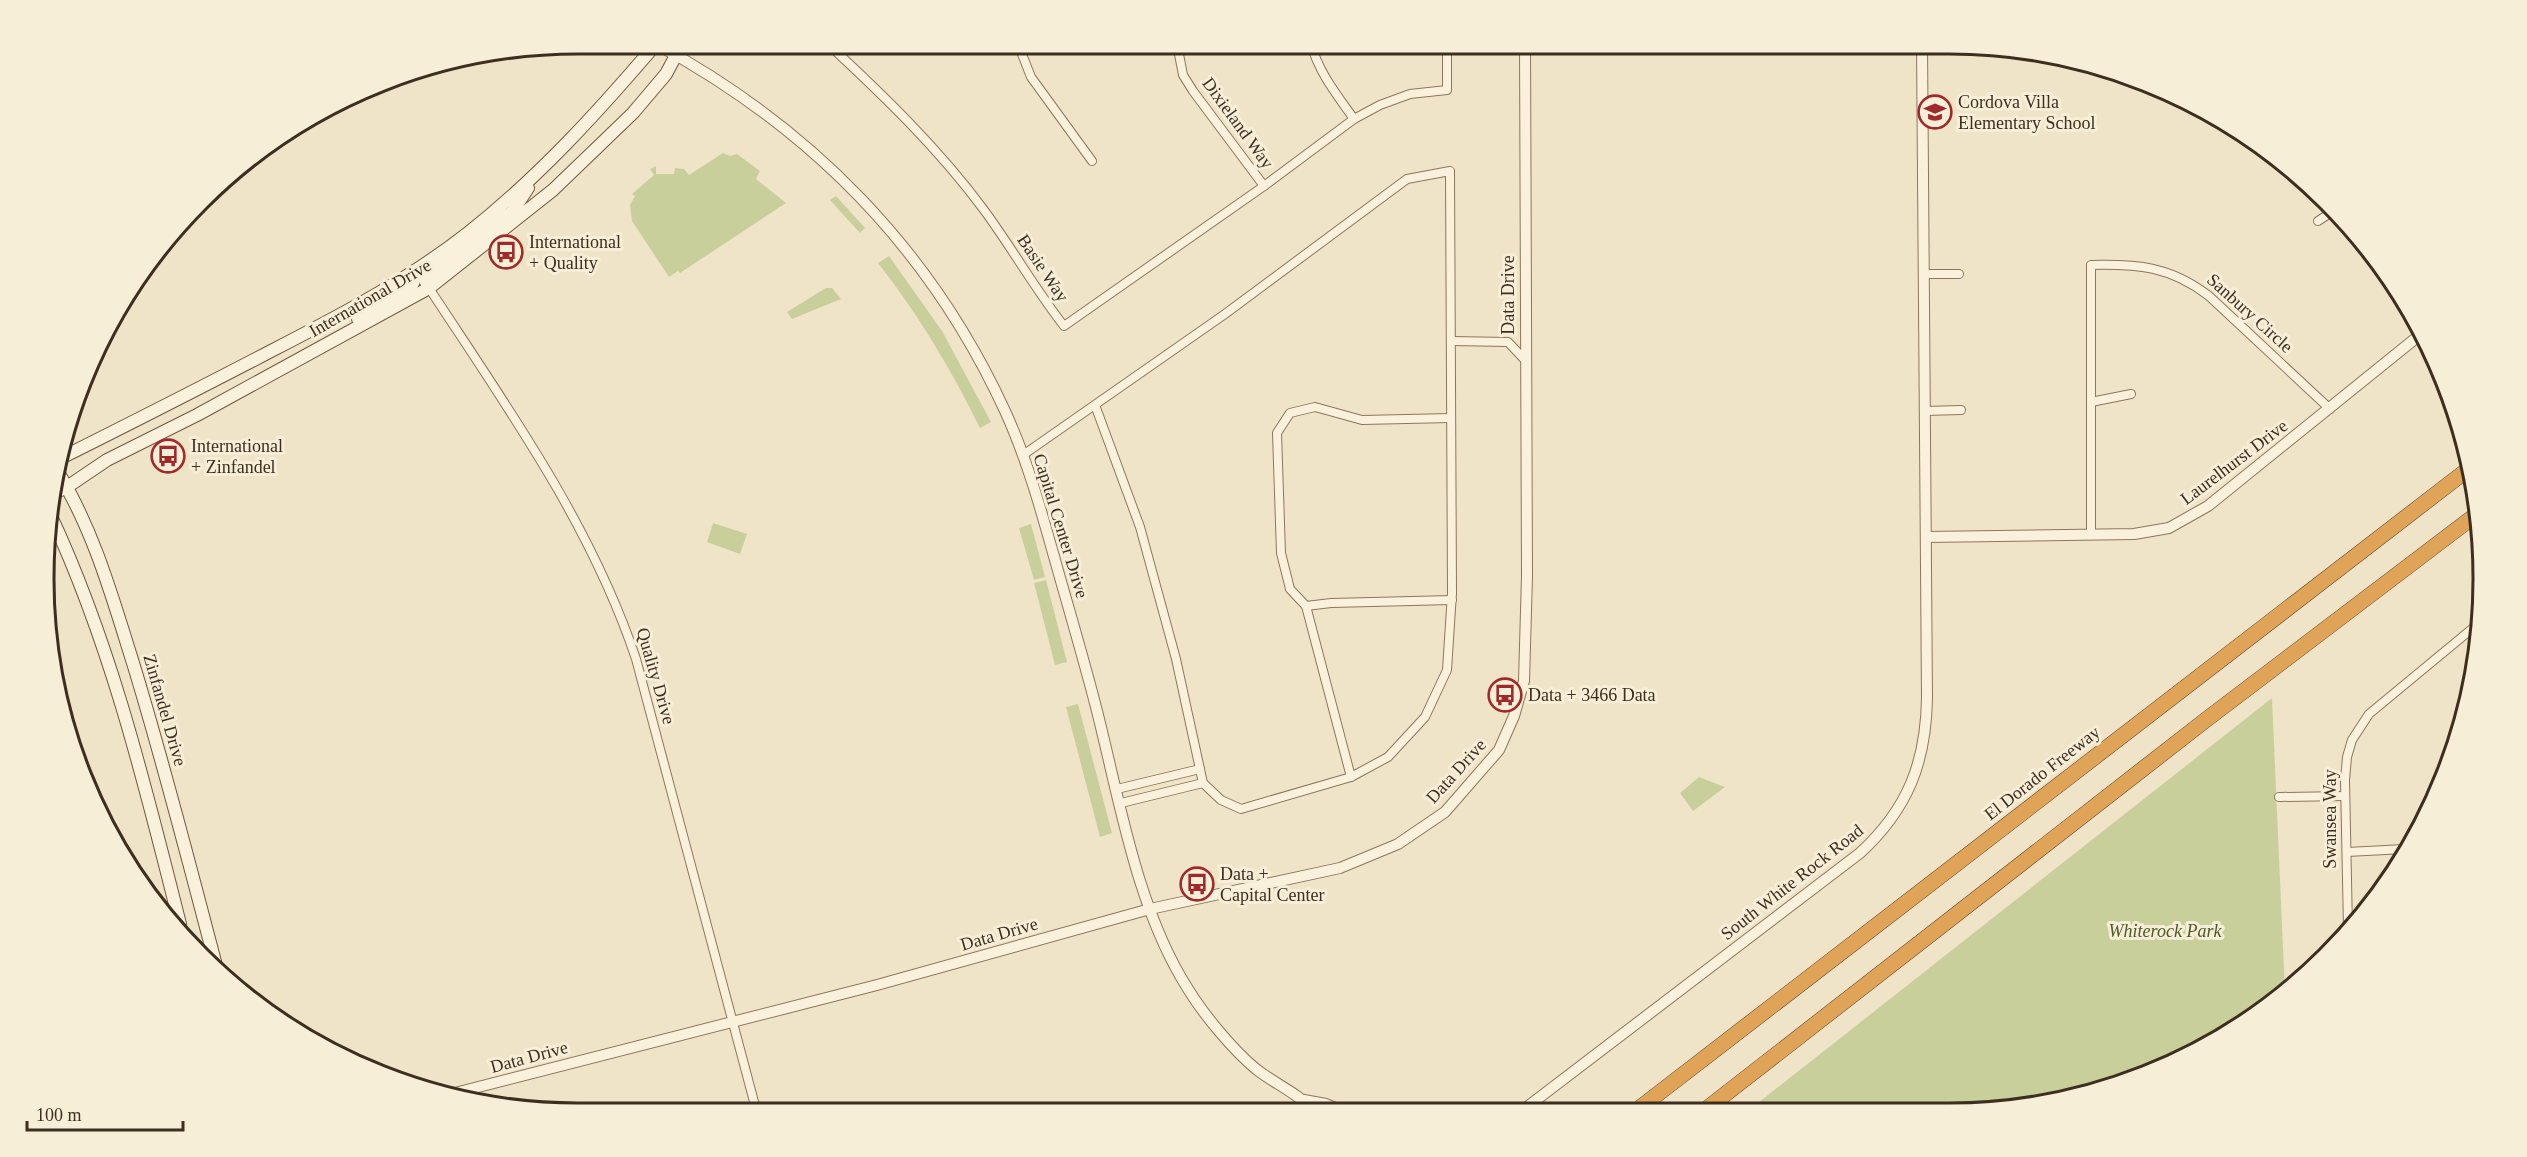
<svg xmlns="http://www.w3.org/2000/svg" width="2527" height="1157" font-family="'Times New Roman',serif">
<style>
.green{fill:#c9cf9b}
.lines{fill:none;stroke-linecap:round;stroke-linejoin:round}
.minor-casing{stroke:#8d765c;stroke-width:10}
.tertiary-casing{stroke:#8d765c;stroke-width:12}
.secondary-casing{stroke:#6f573f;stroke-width:14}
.motorway-casing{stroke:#5b4430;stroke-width:16}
.minor{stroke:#faf1dc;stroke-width:8}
.tertiary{stroke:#faf1dc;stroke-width:10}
.secondary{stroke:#faf1dc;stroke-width:12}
.motorway{stroke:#e0a458;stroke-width:15}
.labels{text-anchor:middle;stroke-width:6;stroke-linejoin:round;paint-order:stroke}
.poi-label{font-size:18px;fill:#3d2e20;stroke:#f7eed8;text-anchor:start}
.street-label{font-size:18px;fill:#3d2e20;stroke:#f7eed8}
.park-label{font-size:18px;font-style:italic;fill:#4d5a26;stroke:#f7eed8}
.rim{fill:none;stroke:#3d2e20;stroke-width:3}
</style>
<rect width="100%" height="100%" fill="#f0e4c8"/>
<g class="green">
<polygon points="723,153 730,156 737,154 760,171 756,179 786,203 680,273 678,271 669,277 632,221 630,205 635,196 632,194 654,175 650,169 656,166 656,174 674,174 675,168 684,169 689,175"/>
<polygon points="836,196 865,228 860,233 830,200"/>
<path d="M889 256 942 331 991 422 980 428C951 369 918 314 878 263Z"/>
<polygon points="826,288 832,288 841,299 792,319 787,312"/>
<polygon points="713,523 747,534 740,554 707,542"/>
<polygon points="1031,524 1045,577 1034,580 1019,528"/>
<polygon points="1046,580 1067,662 1055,665 1034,583"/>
<polygon points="2272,698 2285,993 2274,1003 2154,1073 2019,1109 1749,1110"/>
<polygon points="1078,704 1112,833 1100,837 1066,707"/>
<polygon points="1699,777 1725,787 1693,811 1680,793"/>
</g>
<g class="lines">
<g class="minor-casing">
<g id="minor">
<path d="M828 44C883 95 939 149 984 210 1012 248 1035 289 1064 326L1264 186 1354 119 1380 105 1410 94 1447 90V44"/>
<polyline points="1018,44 1031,77 1092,161"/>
<polyline points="1177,44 1183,75 1193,91 1264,186"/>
<path d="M1311 44C1319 73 1337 95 1354 119"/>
<polyline points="2318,221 2335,210"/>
<polyline points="1924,274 1959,274"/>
<path d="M429 288C507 407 591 524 636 659L757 1113"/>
<polyline points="1451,341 1508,342 1525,360"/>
<polyline points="2091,402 2131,394"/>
<polyline points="1924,411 1961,410"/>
<polyline points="1023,455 1225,314 1407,179 1450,171 1452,593 1447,670 1425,717 1388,757 1351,777 1241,809 1221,800 1203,783 1176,659 1140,527 1095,405"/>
<path d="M2091 533V265C2138 264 2170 266 2209 296L2330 409"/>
<polyline points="1306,606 1290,589 1281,553 1277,433 1290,413 1315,407 1362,420 1451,418"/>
<polyline points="1351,777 1306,606 1331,603 1452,600"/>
<polyline points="1117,789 1200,769"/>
<polyline points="2279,797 2345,796"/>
<polyline points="1121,803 1203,783"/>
<polyline points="2347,852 2405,849"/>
<polyline points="2348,929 2345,780 2347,757 2352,740 2369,714 2479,623"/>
</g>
</g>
<g class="tertiary-casing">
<g id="tertiary">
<path d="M656 44C811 128 931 250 1005 411 1027 459 1041 510 1055 560 1069 610 1084 660 1097 711 1120 802 1137 909 1188 989 1204 1015 1233 1050 1256 1069 1275 1084 1298 1093 1314 1111"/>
<polyline points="1926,537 2134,534 2169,528 2208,506 2421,334"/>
<polyline points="447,1095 877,985 1150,909 1340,868 1398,844 1445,812 1499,750 1514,716 1524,681 1527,576 1525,44"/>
<polyline points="1304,1100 1326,1104 1343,1111"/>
<path d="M1523 1110 1860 853C1908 809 1926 762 1927 698L1922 44"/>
</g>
</g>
<g class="secondary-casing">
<g id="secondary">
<polyline points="429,288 425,280 429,275 513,211 528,188"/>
<polyline points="358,319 412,285 414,281 410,274"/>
<path d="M59 459C131 423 202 387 273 350 341 315 408 280 468 233 539 177 598 112 656 44"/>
<path d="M56 469C93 528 112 596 133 663 164 764 190 867 217 969"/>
<polyline points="52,494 67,487 107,460 197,415 429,288 553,190 633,113 666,74 682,44"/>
<path d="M50 514C111 644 145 785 180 924"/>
</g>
</g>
<g class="motorway-casing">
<g id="motorway">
<polyline points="1637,1110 2471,467"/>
<polyline points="1705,1110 2207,719 2477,514"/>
</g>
</g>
<use href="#minor" class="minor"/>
<use href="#tertiary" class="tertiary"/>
<use href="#secondary" class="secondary"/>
<use href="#motorway" class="motorway"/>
</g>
<defs>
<g id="school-ring" transform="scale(1.725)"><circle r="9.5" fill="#f7eed8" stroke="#9e2a2b" stroke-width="1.5"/><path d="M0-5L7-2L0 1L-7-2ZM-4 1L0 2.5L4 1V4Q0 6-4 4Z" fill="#9e2a2b"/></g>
<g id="bus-ring" transform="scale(1.725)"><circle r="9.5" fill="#f7eed8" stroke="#9e2a2b" stroke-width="1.5"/><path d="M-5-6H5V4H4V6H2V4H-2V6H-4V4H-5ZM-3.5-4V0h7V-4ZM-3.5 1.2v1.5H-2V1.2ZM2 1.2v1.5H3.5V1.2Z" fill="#9e2a2b"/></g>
</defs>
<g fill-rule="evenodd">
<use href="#school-ring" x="1935" y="112"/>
<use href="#bus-ring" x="506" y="252"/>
<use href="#bus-ring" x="168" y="456"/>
<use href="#bus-ring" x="1505" y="695"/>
<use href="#bus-ring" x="1197" y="884"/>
</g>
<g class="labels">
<g class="poi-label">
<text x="1958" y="108">Cordova Villa<tspan x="1958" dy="21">Elementary School</tspan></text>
<text x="529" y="248">International<tspan x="529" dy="21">+ Quality</tspan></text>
<text x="191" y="452">International<tspan x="191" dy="21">+ Zinfandel</tspan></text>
<text x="1528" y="701">Data + 3466 Data</text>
<text x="1220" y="880">Data +<tspan x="1220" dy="21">Capital Center</tspan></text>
</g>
<g class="street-label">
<text transform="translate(1238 123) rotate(54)" y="6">Dixieland Way</text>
<text transform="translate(1043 268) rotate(56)" y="6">Basie Way</text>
<text transform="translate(1508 295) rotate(-90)" y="6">Data Drive</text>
<text transform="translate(370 298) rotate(-30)" y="6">International Drive</text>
<text transform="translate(2250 313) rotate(42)" y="6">Sanbury Circle</text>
<text transform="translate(2234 462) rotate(-37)" y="6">Laurelhurst Drive</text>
<text transform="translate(1061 526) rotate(73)" y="6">Capital Center Drive</text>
<text transform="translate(656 676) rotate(74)" y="6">Quality Drive</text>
<text transform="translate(165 710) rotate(74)" y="6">Zinfandel Drive</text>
<text transform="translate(1456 771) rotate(-48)" y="6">Data Drive</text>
<text transform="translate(2042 773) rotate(-38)" y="6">El Dorado Freeway</text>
<text transform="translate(2330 819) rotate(-90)" y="6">Swansea Way</text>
<text transform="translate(1792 882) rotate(-38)" y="6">South White Rock Road</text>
<text transform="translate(999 934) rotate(-16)" y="6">Data Drive</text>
<text transform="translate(529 1057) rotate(-15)" y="6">Data Drive</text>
</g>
<g class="park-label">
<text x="2165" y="937">Whiterock Park</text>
</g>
</g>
<path d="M0 0H2527V1157H0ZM578 54H1949A524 524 0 0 1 2473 578V579A524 524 0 0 1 1949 1103H578A524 524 0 0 1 54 579V578A524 524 0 0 1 578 54Z" fill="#f7eed8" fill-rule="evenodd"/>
<path class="rim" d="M578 54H1949A524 524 0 0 1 2473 578V579A524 524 0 0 1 1949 1103H578A524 524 0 0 1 54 579V578A524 524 0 0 1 578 54Z"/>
<path d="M27 1121v9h156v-9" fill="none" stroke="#3d2e20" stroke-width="3"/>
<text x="36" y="1121" font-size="18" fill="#3d2e20" stroke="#f7eed8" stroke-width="4.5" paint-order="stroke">100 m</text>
</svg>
